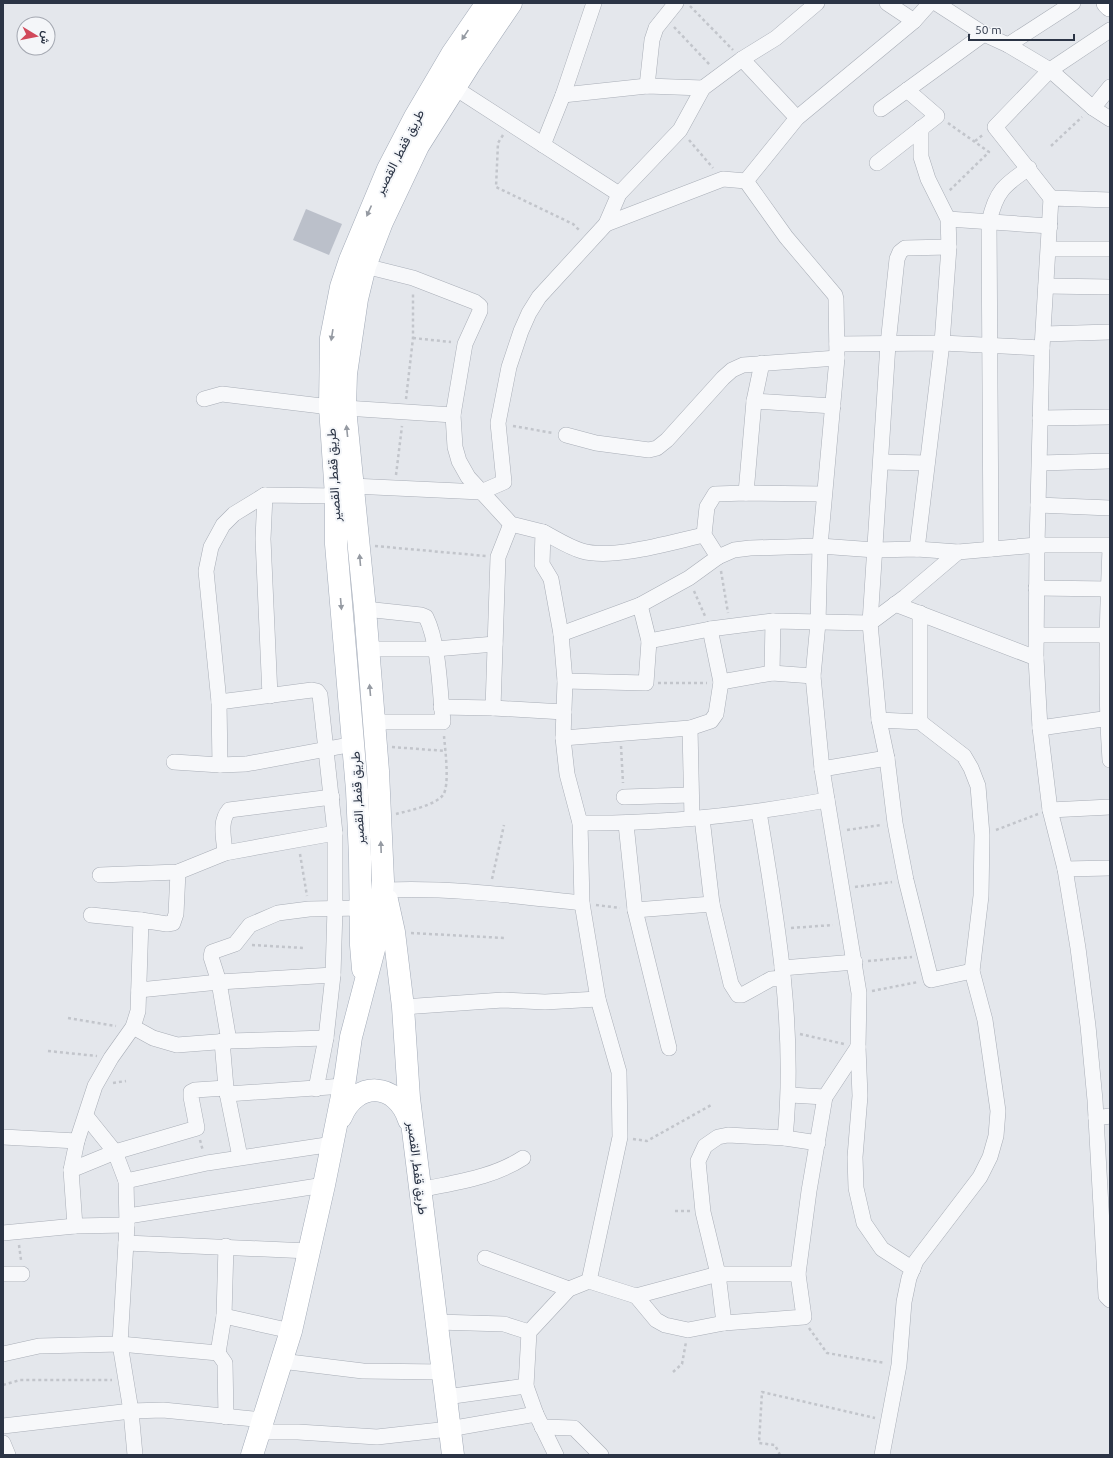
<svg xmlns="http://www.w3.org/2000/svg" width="1113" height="1458" font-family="Ubuntu,Vazirmatn,sans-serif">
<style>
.building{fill:#bbc0ca}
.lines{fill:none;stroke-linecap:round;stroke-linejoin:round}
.street-casing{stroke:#a9aeb7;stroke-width:16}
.secondary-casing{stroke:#a9aeb7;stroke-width:22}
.primary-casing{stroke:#a3abb8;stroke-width:23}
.path{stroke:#c2c5cb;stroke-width:2.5;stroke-dasharray:3 3;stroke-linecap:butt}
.street{stroke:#f7f8fa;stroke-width:15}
.secondary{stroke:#fff;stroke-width:21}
.primary{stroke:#fff;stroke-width:22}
.oneway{fill:#959aa2}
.labels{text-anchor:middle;stroke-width:4;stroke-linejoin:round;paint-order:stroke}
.street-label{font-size:13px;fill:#2b3445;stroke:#f4f6f9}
</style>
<rect width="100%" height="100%" fill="#e4e7ec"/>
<polygon class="building" points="306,209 342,224 329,255 293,240"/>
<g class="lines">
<g class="street-casing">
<g id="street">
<polyline points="887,3 914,21"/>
<polyline points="936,3 984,34 1008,45 1050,70 1093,108 1110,119"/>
<polyline points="1008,45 1073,3"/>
<polyline points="742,59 797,118"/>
<polyline points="647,86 652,40 656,28 676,3"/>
<polyline points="455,88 619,194"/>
<polyline points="563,95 647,86 703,88"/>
<polyline points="1093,108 1110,87"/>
<polyline points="881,109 984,34"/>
<polyline points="543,145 563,95 594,3"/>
<polyline points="877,163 937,116 907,90"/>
<polyline points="746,181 797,118 914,21 930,3"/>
<polyline points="1051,198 995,127 1050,70 1110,30"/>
<polyline points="1110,200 1051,198 1042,348 1037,545 1110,545"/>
<polyline points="948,219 1050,226"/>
<polyline points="606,224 723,179 746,181 786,237 835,295 836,299 837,358 820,546 818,623 813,676 822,769 859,993 858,1047 860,1096 855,1157 856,1188 864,1223 882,1249 913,1269"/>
<polyline points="949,247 905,248 900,252 897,259 888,344 870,623 879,720 887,758 895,823 906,880 931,980 972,971"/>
<polyline points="1049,249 1110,249"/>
<polyline points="365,266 413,278 475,302 480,306 480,311 465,344 453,415 455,447 459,461 468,477 511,524 543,532 542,564 551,579 561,634 565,681 563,738 567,774 580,823 582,903 598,999 619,1072 620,1137 589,1281"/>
<polyline points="1046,286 1110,287"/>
<polyline points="1044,334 1110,332"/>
<polyline points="837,344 942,343 1042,348"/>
<polyline points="204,399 222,394 330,407"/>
<polyline points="754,401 833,406"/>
<polyline points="345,408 453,415"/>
<polyline points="1040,418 1110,417"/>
<polyline points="566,435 596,443 649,450 657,448 667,440 723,378 732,370 743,365 837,358"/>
<polyline points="881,462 927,463"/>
<polyline points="1040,463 1110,461"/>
<polyline points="352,486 481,492 504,482 498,423 509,367 521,331 529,313 539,297 606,224 619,194 680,130 703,88 742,59 776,38 817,3"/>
<polyline points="746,493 754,401 762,363"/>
<polyline points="265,495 263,539 270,696"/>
<polyline points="1038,505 1110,508"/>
<path d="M543 532C555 538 568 547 582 551 613 560 672 542 704 535"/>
<polyline points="917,549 942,343 949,247 948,219 928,179 921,157 921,128"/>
<path d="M991 549 989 222C996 191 1004 185 1029 168"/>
<path d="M1110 549C1107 620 1105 688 1110 760"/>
<polyline points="718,557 704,535 707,507 715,494 746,493 824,494"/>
<polyline points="1036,588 1110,589"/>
<polyline points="895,604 1036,658"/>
<path d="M365 609 421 615 426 617C439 643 440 692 443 722H373"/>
<polyline points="920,613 920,722"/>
<polyline points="561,634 640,605 689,578 718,557 734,550 750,548 820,546 875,550 917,549 958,552 1037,545 1036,658 1040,728 1050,810 1065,869 1078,948 1088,1026 1095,1100 1106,1296 1110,1300"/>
<polyline points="1037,635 1110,635"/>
<polyline points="649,641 710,629 773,621 870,623 905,597 958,552"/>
<polyline points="367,649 435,649 495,644"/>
<polyline points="772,673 773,621"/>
<polyline points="565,681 646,683 649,641 640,605"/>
<polyline points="721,682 772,673 813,676"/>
<polyline points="219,702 312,690 317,691 320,695 335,833 335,908 333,975 326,1038 316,1089"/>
<polyline points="441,707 493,708 564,712"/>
<polyline points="493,708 498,557 511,524"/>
<polyline points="879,720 920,722 964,756 971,768 978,786 982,835 981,896 972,971 985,1020 998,1111 996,1136 990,1157 980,1177 916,1261 909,1278 904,1302 899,1365 882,1455"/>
<polyline points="690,728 692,818"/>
<polyline points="1040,728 1110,718"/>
<polyline points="563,738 690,728 711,721 716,714 721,682 710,629"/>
<polyline points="174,762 220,765 246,764 354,744"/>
<polyline points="220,765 219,702 206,571 211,547 223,525 234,514 265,495 336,496"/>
<polyline points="822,769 887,758"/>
<polyline points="624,797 690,795"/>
<polyline points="1050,810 1110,807"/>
<path d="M759 812C777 920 796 1028 785 1138"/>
<polyline points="702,818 712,904 731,984 738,995 742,995 771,979 783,978"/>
<path d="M580 823C663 824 745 815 827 800"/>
<polyline points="626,824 635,910 669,1048"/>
<path d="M225 853C224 838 219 822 229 810L332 797"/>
<polyline points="1065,869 1110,868"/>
<polyline points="100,875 178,872 225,853 335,833"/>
<path d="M385 890C450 887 516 896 582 903"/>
<polyline points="635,910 712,904"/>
<polyline points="91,915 141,920"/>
<polyline points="782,968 855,962"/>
<polyline points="139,990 219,982 333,975"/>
<polyline points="403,1007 503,1000 545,1002 598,999"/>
<polyline points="133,1027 153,1038 177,1045 229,1041 326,1038"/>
<polyline points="222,1041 226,1088 240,1157"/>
<polyline points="229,1041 219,982 211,957 212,952 235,944 250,925 278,913 309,909 361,908"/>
<polyline points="227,1094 344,1086"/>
<polyline points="790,1095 825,1097"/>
<polyline points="86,1116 115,1152 126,1181 127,1225 120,1344 131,1411 135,1455"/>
<polyline points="1096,1118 1110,1116"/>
<polyline points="3,1137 77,1141"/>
<polyline points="71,1170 115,1152 197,1128 191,1097 191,1092 195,1090 226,1088"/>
<polyline points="126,1181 207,1163 333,1144"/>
<path d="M420 1190C456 1182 492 1178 523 1158"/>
<polyline points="128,1216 324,1185"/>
<polyline points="75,1226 71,1170 77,1141 95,1086 111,1058 133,1027 138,1011 141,920 167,924 173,923 176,914 178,872"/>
<polyline points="3,1233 75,1226 127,1225"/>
<polyline points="126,1243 309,1251"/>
<polyline points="485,1258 569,1289"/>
<polyline points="3,1274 22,1274"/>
<polyline points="636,1296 656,1320 665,1325 688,1330 724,1323 804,1317 798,1274 809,1191 825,1097 858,1047"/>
<polyline points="224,1316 291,1331"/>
<polyline points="437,1322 504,1324 529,1332"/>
<polyline points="724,1323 718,1274 703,1212 698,1161 705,1146 718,1137 728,1135 785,1138 818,1143"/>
<polyline points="218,1353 225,1363 226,1417"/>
<polyline points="3,1354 39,1346 120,1344 218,1353 224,1316 226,1246"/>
<polyline points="281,1361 363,1371 442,1372"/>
<polyline points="446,1397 526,1386"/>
<polyline points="3,1426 131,1411 163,1410 264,1420"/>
<polyline points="542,1427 574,1428 601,1455"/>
<polyline points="260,1432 298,1432 377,1437 449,1429 536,1414"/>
<polyline points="3,1443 8,1455"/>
<polyline points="556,1455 536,1414 526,1386 529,1332 569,1289 589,1281 636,1296 718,1274 798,1274"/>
</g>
</g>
<g class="secondary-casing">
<polyline id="secondary" points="1107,3 1110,6"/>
</g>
<g class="primary-casing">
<g id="primary">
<polyline points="387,900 394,932 403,1007 409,1098 453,1455"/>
<polyline points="363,969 361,945 360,857 357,790 336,544 336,496 330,407 331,338 341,287 350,260 388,169 415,117 452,54 487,3"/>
<path d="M341 1117C356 1080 397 1082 409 1120"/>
<polyline points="252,1455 291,1331 324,1185 344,1086 351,1037 377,938 383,881 378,771 365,609 345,408 346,374 357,299 365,266 382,222 418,146 471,62 511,3"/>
</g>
</g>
<g class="path">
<polyline points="690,6 733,50"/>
<polyline points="674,27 710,65"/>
<polyline points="948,123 989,152 949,191"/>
<polyline points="503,135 498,143 496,187 573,224 580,231"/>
<polyline points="689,140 713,168"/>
<polyline points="975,141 984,134"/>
<polyline points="1051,146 1082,117"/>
<polyline points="413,338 451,342"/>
<polyline points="406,399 413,338 413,293"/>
<polyline points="513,426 553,433"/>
<polyline points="396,475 402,426"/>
<polyline points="375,546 486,556"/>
<polyline points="721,571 728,613"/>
<polyline points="694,591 705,616"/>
<polyline points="658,683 707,683"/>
<polyline points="621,746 623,783"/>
<polyline points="392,747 446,751"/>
<path d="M396 814C408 811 436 805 443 795 450 786 445 748 444 736"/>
<polyline points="847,830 881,825"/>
<polyline points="996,830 1038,814"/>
<polyline points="300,854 307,896"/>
<polyline points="492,879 504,825"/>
<polyline points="855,887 892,882"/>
<polyline points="596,905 620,908"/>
<polyline points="791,928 833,925"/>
<polyline points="411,933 504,938"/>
<polyline points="252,945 304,948"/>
<polyline points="868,961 912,957"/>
<polyline points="872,991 918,982"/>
<polyline points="68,1018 116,1026"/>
<polyline points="800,1034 844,1044"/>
<polyline points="48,1051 97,1056"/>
<polyline points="113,1083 126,1081"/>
<polyline points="633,1139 647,1141 713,1104"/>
<polyline points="200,1140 203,1151"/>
<polyline points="675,1211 690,1211"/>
<polyline points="19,1245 21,1260"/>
<polyline points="809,1328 827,1353 885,1363"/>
<polyline points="673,1372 682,1364 686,1342"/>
<polyline points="3,1385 20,1380 112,1380"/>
<polyline points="780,1455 775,1445 759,1443 762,1392 875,1418"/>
</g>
<use href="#street" class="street"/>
<use href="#secondary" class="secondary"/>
<use href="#primary" class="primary"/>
</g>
<defs><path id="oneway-solid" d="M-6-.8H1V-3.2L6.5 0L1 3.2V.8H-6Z"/></defs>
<g class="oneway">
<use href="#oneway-solid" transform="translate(465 35) rotate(124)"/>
<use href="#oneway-solid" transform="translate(369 211) rotate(114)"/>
<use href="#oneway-solid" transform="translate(332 335) rotate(99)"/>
<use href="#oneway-solid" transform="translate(347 431) rotate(-96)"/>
<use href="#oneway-solid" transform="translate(360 560) rotate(-95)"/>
<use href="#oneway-solid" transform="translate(341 604) rotate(85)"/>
<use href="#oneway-solid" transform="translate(370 690) rotate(-95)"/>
<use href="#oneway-solid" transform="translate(381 847) rotate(-92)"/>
</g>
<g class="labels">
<g class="street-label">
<text transform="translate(399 152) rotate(-63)" y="5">طريق قفط, القصير</text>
<text transform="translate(333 475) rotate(-93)" y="5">طريق قفط, القصير</text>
<text transform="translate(357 798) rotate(-93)" y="5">طريق قفط, القصير</text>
<text transform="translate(418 1168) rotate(83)" y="5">طريق قفط, القصير</text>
</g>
</g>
<rect width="1113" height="1458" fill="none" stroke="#2b3445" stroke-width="8"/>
<g transform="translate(36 36) rotate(100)"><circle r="19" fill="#f4f6f9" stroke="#a4a8b1"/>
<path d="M0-3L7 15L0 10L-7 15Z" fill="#d1495b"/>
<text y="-6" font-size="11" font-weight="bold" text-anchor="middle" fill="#2b3445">ش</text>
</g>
<path d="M969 34v6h105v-6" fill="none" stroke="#2b3445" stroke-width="2"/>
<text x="975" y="34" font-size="12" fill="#2b3445" stroke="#f4f6f9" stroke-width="3" paint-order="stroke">50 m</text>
</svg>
